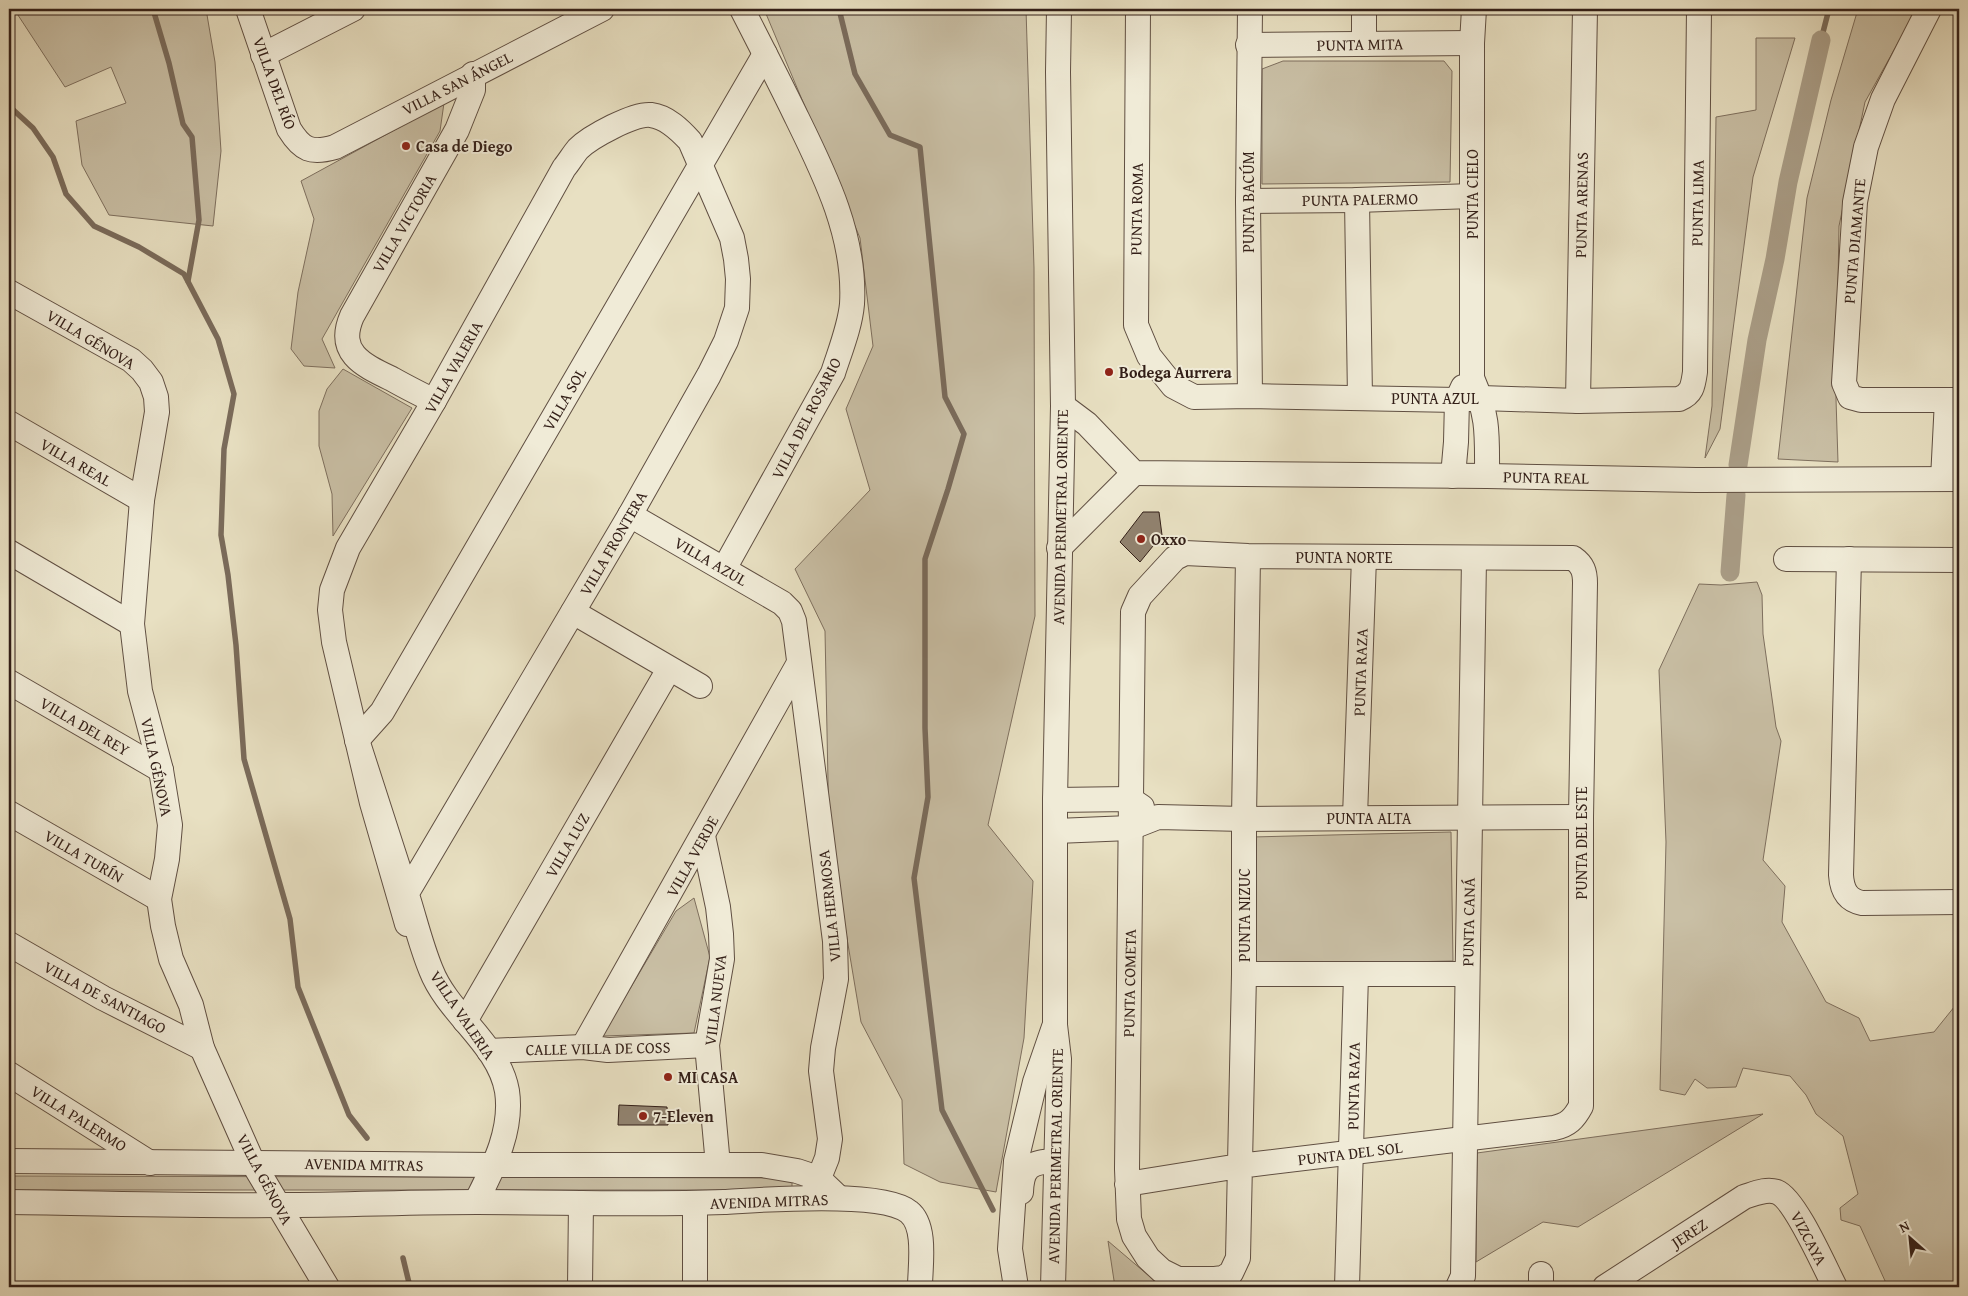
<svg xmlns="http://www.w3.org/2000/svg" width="1968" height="1296" font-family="'Gentium Book Plus',serif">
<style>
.green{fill:#c9bfa5;stroke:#7e6f5e}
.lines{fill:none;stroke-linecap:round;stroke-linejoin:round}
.stream{stroke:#7a6b5b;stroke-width:5.5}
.canal{stroke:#aa9e88;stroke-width:19}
.building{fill:#918370;stroke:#331f18}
.minor-casing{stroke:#604f42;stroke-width:26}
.minor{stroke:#f0ebd7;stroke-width:24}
.poi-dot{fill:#8f2418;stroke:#f0ebd7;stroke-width:2}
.labels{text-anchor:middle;stroke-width:4;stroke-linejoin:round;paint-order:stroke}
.street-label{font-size:16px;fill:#331f18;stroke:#f0ebd7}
.poi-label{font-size:16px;font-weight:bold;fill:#331f18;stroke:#f0ebd7;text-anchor:start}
</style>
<rect width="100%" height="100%" fill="#e8e0c2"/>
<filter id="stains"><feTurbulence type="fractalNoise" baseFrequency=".004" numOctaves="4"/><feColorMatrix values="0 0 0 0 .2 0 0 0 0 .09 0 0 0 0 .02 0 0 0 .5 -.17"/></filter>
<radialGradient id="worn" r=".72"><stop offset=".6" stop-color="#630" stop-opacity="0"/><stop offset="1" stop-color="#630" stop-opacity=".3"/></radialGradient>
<g class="green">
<polygon points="14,9 206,9 215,62 221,151 213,226 109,215 82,165 76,121 126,103 111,67 65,87"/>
<polygon points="764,9 1026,9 1034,268 1035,616 988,825 1033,881 1024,1038 996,1192 940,1182 904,1164 902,1100 861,1022 829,831 825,631 795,569 870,490 846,409 873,346 860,238"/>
<polygon points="1858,9 1917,9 1865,102 1839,226 1836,399 1838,462 1778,459 1807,198 1831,100"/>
<polygon points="1756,38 1795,38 1753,177 1720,429 1705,458 1712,406 1716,117 1756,110"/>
<polygon points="1283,61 1444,61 1452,71 1450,182 1262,184 1262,69"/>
<polygon points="444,103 440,131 322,339 335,368 304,366 291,349 298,292 314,219 301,181"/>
<polygon points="343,369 412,408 333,536 332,494 319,446 319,411 327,389"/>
<polygon points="1757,582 1762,595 1763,634 1776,727 1781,741 1763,860 1785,886 1782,922 1826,1002 1859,1018 1870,1041 1934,1032 1959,1001 1959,1287 1892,1287 1886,1283 1860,1226 1841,1220 1840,1208 1858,1194 1843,1136 1816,1114 1806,1095 1790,1076 1743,1068 1736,1087 1707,1088 1695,1079 1685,1095 1660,1090 1666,842 1659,670 1699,584 1721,585"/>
<polygon points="1451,832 1453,961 1251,965 1252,837"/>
<polygon points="694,898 710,957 694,1033 602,1036 676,911"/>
<polygon points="1763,1114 1578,1227 1543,1222 1476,1262 1477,1153"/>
<polygon points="9,1176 792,1178 792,1190 9,1190"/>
<polygon points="1108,1241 1162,1287 1115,1287"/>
</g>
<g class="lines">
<g class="stream">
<polyline points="153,9 169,63 183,124 192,137 199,220 188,281"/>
<polyline points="839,9 855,74 890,135 920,147 945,397 964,434 948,489 925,559 925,728 928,797 914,878 942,1110 993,1210"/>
<polyline points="1821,40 1829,9"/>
<polyline points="9,106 33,128 53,157 66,194 94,226 139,247 184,274 218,339 234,394 224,449 221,535 228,575 236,645 244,759 290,919 298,987 349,1115 367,1138"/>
<polyline points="403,1258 410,1287"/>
</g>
<g class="canal">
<polyline points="1738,465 1757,340 1775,259 1788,182 1821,40"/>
<polyline points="1730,572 1736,495"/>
</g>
</g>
<g class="building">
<polygon points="1143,512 1159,512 1162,535 1140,562 1120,542"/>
<polygon points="619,1105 667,1107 668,1125 618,1125"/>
</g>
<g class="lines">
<g class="minor-casing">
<g id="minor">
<path d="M248 9 289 129C302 150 311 154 335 147L602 9"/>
<path d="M1138 9 1136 325 1149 356 1173 386 1194 397 1250 396 1457 400 1481 398 1578 401 1679 399C1692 394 1693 386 1695 372L1699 9"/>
<polyline points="1250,9 1248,201 1250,396"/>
<polyline points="1364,9 1364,44"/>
<path d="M1474 9 1472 43V378C1489 417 1487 435 1487 476"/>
<polyline points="1929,9 1883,99 1866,147 1855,202 1844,383 1850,397 1861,400 1959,400"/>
<polyline points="1248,45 1472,43"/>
<polyline points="263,55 353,9"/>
<polyline points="1357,200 1360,398"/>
<polyline points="1248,201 1357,200 1472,196"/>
<polyline points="9,292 131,360 142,370 151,382 156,397 157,412 142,500 132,624 140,691 161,770 170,825 167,859 159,899 163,926 171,959 191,1005 202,1048 253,1163 327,1287"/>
<path d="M434 401C420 394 406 387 392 379 363 365 336 353 352 316L457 130 473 90V74"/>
<polyline points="1578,401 1585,9"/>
<polyline points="1063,406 1087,424 1134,473 1487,476 1696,480 1959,479"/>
<polyline points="9,423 142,500"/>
<polyline points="1453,476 1456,442 1457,400 1463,387"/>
<polyline points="1943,479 1947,400"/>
<polyline points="630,515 782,603 790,611 794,621 835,941 836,979 823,1048 821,1071 830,1139 827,1158 813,1193"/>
<polyline points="1059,548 1134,473"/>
<polyline points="9,552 132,624"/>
<polyline points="1786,559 1959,560"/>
<path d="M1849 559 1841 875C1842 890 1847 900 1862 903L1959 902"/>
<path d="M724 569 833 373C840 351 850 327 852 304 856 236 824 173 795 114 778 79 760 44 742 9"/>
<polyline points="573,612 700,686"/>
<polyline points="9,682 161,770"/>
<polyline points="357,740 382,712 765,54"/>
<polyline points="1055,800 1130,799 1142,807"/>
<polyline points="9,813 159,899"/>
<polyline points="1355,817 1364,557"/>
<polyline points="1056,831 1130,828 1158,817 1244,819 1581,817"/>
<polyline points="703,836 718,907 721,934 722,959 707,1045 718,1165"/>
<path d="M401 903 630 515 709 375 726 341 737 308 738 279 736 259 732 238 690 141C680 130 667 117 651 115 634 113 590 137 578 149 573 155 569 162 564 168L434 401 348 548 332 590 330 610 334 642 372 803 407 924 357 740C373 791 390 843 407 895 415 920 421 946 431 970 448 1014 499 1044 507 1091 513 1131 493 1168 476 1202"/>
<polyline points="9,944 103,998 202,1048"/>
<polyline points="1244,974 1467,974"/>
<polyline points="465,1021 669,669"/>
<polyline points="583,1047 799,663"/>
<polyline points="489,1051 583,1047 608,1050 707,1045"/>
<polyline points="9,1074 150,1163"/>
<polyline points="9,1161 494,1165 762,1165 797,1171 818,1178 839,1198"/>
<path d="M1127 1184 1239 1166 1554 1128C1568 1125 1574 1119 1581 1106V817L1585 583C1585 572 1583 565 1573 558L1248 556 1185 553 1175 558 1140 596 1133 612 1127 1169 1129 1219 1134 1236 1148 1258 1162 1271 1178 1279H1215L1223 1278 1231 1273 1238 1258 1244 974V819L1248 556"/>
<path d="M1021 1192C1022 1166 1031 1162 1055 1161"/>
<path d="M9 1202C99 1203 190 1206 280 1205 346 1205 411 1202 477 1202 559 1202 642 1205 724 1202 761 1200 882 1190 909 1212 927 1226 920 1267 920 1287"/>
<polyline points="580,1287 581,1203"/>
<polyline points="695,1287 695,1203"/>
<polyline points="1016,1287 1010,1249 1016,1161 1035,1082 1054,1027"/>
<polyline points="1053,1287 1059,1059 1055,1025 1055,800 1063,406 1058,72 1059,9"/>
<polyline points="1347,1287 1356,975"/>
<polyline points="1458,1287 1463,1276 1474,558"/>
<polyline points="1541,1287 1541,1274"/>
<path d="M1605 1287 1744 1197C1754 1194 1766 1188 1777 1192 1795 1199 1825 1268 1835 1287"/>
</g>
</g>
<use href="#minor" class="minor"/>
</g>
<g class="poi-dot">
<circle cx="406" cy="146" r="5"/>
<circle cx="1109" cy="372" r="5"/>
<circle cx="1141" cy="539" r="5"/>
<circle cx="668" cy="1077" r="5"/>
<circle cx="643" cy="1116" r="5"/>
</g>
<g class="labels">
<g class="street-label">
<text transform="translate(1360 44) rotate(-1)" y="6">PUNTA MITA</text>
<text transform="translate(275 83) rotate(70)" y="6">VILLA DEL RÍO</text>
<text transform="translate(457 83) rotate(-27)" y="6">VILLA SAN ÁNGEL</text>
<text transform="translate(1472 194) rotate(-90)" y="6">PUNTA CIELO</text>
<text transform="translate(1360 199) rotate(-1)" y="6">PUNTA PALERMO</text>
<text transform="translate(1248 202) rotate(-90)" y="6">PUNTA BACÚM</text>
<text transform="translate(1697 203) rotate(-89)" y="6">PUNTA LIMA</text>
<text transform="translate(1581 205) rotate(-89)" y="6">PUNTA ARENAS</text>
<text transform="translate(1136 209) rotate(-89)" y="6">PUNTA ROMA</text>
<text transform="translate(404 223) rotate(-60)" y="6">VILLA VICTORIA</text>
<text transform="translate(1854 241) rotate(-85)" y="6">PUNTA DIAMANTE</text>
<text transform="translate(91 339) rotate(31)" y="6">VILLA GÉNOVA</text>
<text transform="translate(453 367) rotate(-61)" y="6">VILLA VALERIA</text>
<text x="1435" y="404">PUNTA AZUL</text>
<text transform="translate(564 399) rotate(-60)" y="6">VILLA SOL</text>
<text transform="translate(806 418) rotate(-63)" y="6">VILLA DEL ROSARIO</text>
<text transform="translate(76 462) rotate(30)" y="6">VILLA REAL</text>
<text transform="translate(1546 477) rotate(1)" y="6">PUNTA REAL</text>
<text transform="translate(1060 517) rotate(-89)" y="6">AVENIDA PERIMETRAL ORIENTE</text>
<text transform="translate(613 543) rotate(-60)" y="6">VILLA FRONTERA</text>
<text x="1344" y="563">PUNTA NORTE</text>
<text transform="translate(711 561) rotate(30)" y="6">VILLA AZUL</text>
<text transform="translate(1360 672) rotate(-88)" y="6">PUNTA RAZA</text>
<text transform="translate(85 726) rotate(30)" y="6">VILLA DEL REY</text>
<text transform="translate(157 767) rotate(78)" y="6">VILLA GÉNOVA</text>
<text x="1369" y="824">PUNTA ALTA</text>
<text transform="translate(1581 843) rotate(-90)" y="6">PUNTA DEL ESTE</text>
<text transform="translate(567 845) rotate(-60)" y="6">VILLA LUZ</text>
<text transform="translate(84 856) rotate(30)" y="6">VILLA TURÍN</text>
<text transform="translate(692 856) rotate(-61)" y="6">VILLA VERDE</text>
<text transform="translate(829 906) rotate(-96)" y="6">VILLA HERMOSA</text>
<text transform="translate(1244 915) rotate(-90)" y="6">PUNTA NIZUC</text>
<text transform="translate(1468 922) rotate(-89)" y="6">PUNTA CANÁ</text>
<text transform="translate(1129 983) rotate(-89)" y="6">PUNTA COMETA</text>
<text transform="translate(105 997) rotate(28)" y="6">VILLA DE SANTIAGO</text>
<text transform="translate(715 1000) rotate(-83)" y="6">VILLA NUEVA</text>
<text transform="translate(463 1015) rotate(56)" y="6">VILLA VALERIA</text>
<text transform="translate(598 1048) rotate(-1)" y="6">CALLE VILLA DE COSS</text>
<text transform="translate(1353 1086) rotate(-89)" y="6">PUNTA RAZA</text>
<text transform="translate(79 1118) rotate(32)" y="6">VILLA PALERMO</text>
<text transform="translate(1350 1153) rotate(-7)" y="6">PUNTA DEL SOL</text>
<text transform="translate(1055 1156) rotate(-89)" y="6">AVENIDA PERIMETRAL ORIENTE</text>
<text transform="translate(364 1164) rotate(1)" y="6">AVENIDA MITRAS</text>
<text transform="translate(265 1179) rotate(62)" y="6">VILLA GÉNOVA</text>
<text transform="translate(769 1201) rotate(-2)" y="6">AVENIDA MITRAS</text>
<text transform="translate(1689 1233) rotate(-33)" y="6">JEREZ</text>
<text transform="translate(1809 1238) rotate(62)" y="6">VIZCAYA</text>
</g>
<g class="poi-label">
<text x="416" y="152">Casa de Diego</text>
<text x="1119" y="378">Bodega Aurrera</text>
<text x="1151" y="545">Oxxo</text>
<text x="678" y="1083">MI CASA</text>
<text x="653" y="1122">7-Eleven</text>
</g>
</g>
<rect width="1968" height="1296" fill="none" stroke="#e8e0c2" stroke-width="30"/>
<rect x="10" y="10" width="1948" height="1276" fill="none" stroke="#331f18" stroke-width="2.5"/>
<rect x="15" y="15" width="1938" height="1266" fill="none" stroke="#331f18"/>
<g transform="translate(1910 1238) rotate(333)" stroke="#f0ebd7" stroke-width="4" paint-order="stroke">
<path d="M0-4L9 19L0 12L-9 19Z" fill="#331f18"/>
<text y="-8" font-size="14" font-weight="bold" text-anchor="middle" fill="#331f18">N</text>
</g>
<rect width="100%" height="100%" filter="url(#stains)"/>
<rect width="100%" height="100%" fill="url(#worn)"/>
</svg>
